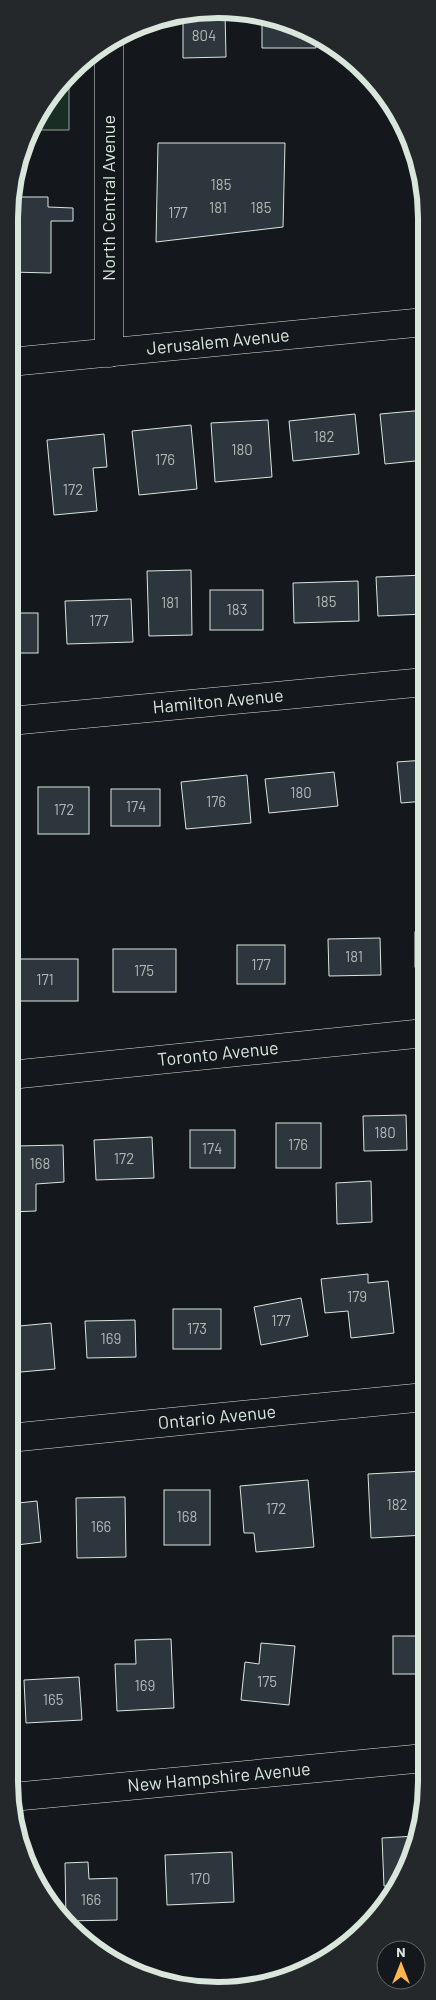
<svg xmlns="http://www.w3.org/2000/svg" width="436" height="2000" font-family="Barlow,sans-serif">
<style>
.green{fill:#1a2d24;stroke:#939e99}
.building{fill:#2c363c;stroke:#d8e6dc}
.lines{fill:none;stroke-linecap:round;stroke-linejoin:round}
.minor-casing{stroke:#d8e6dc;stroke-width:29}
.secondary-casing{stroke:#d8e6dc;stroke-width:29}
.minor{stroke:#14181c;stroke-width:28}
.secondary{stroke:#14181c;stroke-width:28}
.labels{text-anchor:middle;stroke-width:4;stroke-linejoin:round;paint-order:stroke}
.number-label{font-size:15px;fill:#adbab4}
.street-label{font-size:18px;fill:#d8e6dc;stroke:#14181c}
.rim{fill:none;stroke:#d8e6dc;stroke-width:6}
</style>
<rect width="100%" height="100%" fill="#14181c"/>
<polygon class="green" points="69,77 69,130 31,130 37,113"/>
<g class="building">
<polygon points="225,12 226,57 183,58 183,15"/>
<polygon points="262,15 311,30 316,34 316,48 262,48"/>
<polygon points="158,143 285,143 283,227 156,242"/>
<polygon points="11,197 48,197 48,207 73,208 73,221 51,221 51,273 10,272"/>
<polygon points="425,410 425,460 385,464 380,414"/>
<polygon points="355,414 359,454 293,461 289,421"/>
<polygon points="268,420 272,477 215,482 211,423"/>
<polygon points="191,425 197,489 139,495 132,431"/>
<polygon points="104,434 107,467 93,468 97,511 54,515 47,440"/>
<polygon points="10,446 14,476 10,476"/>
<polygon points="191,570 192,635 149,636 147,571"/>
<polygon points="425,575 425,614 378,616 376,577"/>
<polygon points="358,581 359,621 294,623 293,583"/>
<rect x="210" y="590" width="53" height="40"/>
<polygon points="131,599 133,642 67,644 65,601"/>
<rect x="10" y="613" width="28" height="40"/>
<polygon points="425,760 425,801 401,803 397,762"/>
<polygon points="334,772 338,806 269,813 265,779"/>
<polygon points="247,775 251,823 186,829 181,782"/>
<rect x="38" y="787" width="51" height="47"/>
<rect x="111" y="789" width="49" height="37"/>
<rect x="10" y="803" width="6" height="39"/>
<rect x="415" y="932" width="10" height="35"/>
<polygon points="380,938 381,975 329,976 328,939"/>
<rect x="237" y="945" width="48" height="39"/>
<rect x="113" y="949" width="63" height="43"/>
<rect x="12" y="959" width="66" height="42"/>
<polygon points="406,1115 407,1150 364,1151 363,1116"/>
<rect x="276" y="1123" width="45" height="45"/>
<rect x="190" y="1130" width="45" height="38"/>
<polygon points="152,1137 154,1178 96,1180 94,1140"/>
<polygon points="63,1145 64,1182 36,1184 36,1211 9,1212 9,1182 17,1182 16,1146"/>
<polygon points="371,1181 372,1222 337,1224 336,1183"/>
<polygon points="368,1274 368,1283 388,1281 394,1333 351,1338 348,1311 325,1313 321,1279"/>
<polygon points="301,1298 308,1336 261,1345 254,1307"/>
<rect x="173" y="1309" width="48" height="40"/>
<polygon points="135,1320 136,1357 87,1358 85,1321"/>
<polygon points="51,1323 55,1369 9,1373 9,1327"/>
<polygon points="425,1471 425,1535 371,1538 368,1474"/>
<polygon points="308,1480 314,1547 256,1552 254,1533 244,1533 240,1486"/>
<rect x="164" y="1490" width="46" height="55"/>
<polygon points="125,1497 126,1557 77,1558 76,1498"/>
<polygon points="37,1501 41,1542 9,1546 9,1504"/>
<rect x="393" y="1636" width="32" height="38"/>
<polygon points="171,1639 174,1708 117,1711 115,1664 136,1664 135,1640"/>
<polygon points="261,1643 295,1646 289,1705 241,1700 245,1662 259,1664"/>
<polygon points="79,1677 82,1720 26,1723 24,1680"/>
<polygon points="416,1836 400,1886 384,1886 382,1838"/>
<polygon points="232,1852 234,1902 167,1905 165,1855"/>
<polygon points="88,1862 89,1879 117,1878 117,1920 66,1921 65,1863"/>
<polygon points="27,1866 33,1866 33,1876"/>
</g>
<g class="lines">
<g class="minor-casing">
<g id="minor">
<polyline points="109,43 109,353"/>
<path id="s1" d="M10 721 425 682"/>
<path id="s2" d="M10 1075 425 1033"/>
<path id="s3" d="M9 1438 425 1397"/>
<path id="s4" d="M12 1797 425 1758"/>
</g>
</g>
<g class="secondary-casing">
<g id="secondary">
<path id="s5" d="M10 362 425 322"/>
</g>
</g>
<use href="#minor" class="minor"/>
<use href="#secondary" class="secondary"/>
</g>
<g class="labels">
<g class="number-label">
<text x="204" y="41">804</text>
<text x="221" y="190">185</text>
<text x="218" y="213">181</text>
<text x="261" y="213">185</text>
<text x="178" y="218">177</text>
<text x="324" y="442">182</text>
<text x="242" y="455">180</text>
<text x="165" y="465">176</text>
<text x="73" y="495">172</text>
<text x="326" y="607">185</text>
<text x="170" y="608">181</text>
<text x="237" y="615">183</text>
<text x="99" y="626">177</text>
<text x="301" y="798">180</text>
<text x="216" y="807">176</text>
<text x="136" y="812">174</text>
<text x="64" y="815">172</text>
<text x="354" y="962">181</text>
<text x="261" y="970">177</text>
<text x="144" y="976">175</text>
<text x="45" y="985">171</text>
<text x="385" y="1138">180</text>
<text x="298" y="1150">176</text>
<text x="212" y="1154">174</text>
<text x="124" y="1164">172</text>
<text x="40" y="1169">168</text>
<text x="357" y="1302">179</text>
<text x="281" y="1326">177</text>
<text x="197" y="1334">173</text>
<text x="111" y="1344">169</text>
<text x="397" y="1510">182</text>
<text x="276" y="1514">172</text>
<text x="187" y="1522">168</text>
<text x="101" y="1532">166</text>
<text x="267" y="1687">175</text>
<text x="145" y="1691">169</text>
<text x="53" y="1705">165</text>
<text x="200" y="1884">170</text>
<text x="91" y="1905">166</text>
</g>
<g class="street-label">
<text transform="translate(109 198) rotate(-90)" y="6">North Central Avenue</text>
<text dy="6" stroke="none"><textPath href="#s5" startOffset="209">Jerusalem Avenue</textPath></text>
<text dy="6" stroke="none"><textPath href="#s1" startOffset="209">Hamilton Avenue</textPath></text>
<text dy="6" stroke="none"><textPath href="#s2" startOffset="209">Toronto Avenue</textPath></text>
<text dy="6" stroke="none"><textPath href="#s3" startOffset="209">Ontario Avenue</textPath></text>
<text dy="6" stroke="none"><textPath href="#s4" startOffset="208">New Hampshire Avenue</textPath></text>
</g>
</g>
<path d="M0 0H436V2000H0ZM218 18H218A200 200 0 0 1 418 218V1782A200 200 0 0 1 218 1982H218A200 200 0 0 1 18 1782V218A200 200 0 0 1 218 18Z" fill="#24282b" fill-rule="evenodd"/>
<path class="rim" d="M218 18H218A200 200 0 0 1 418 218V1782A200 200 0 0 1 218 1982H218A200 200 0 0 1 18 1782V218A200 200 0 0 1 218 18Z"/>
<g transform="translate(401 1965)"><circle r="24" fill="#14181c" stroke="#626a69"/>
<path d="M0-4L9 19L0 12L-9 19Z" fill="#ffb74d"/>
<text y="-8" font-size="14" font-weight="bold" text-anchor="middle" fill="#d8e6dc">N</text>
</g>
</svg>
